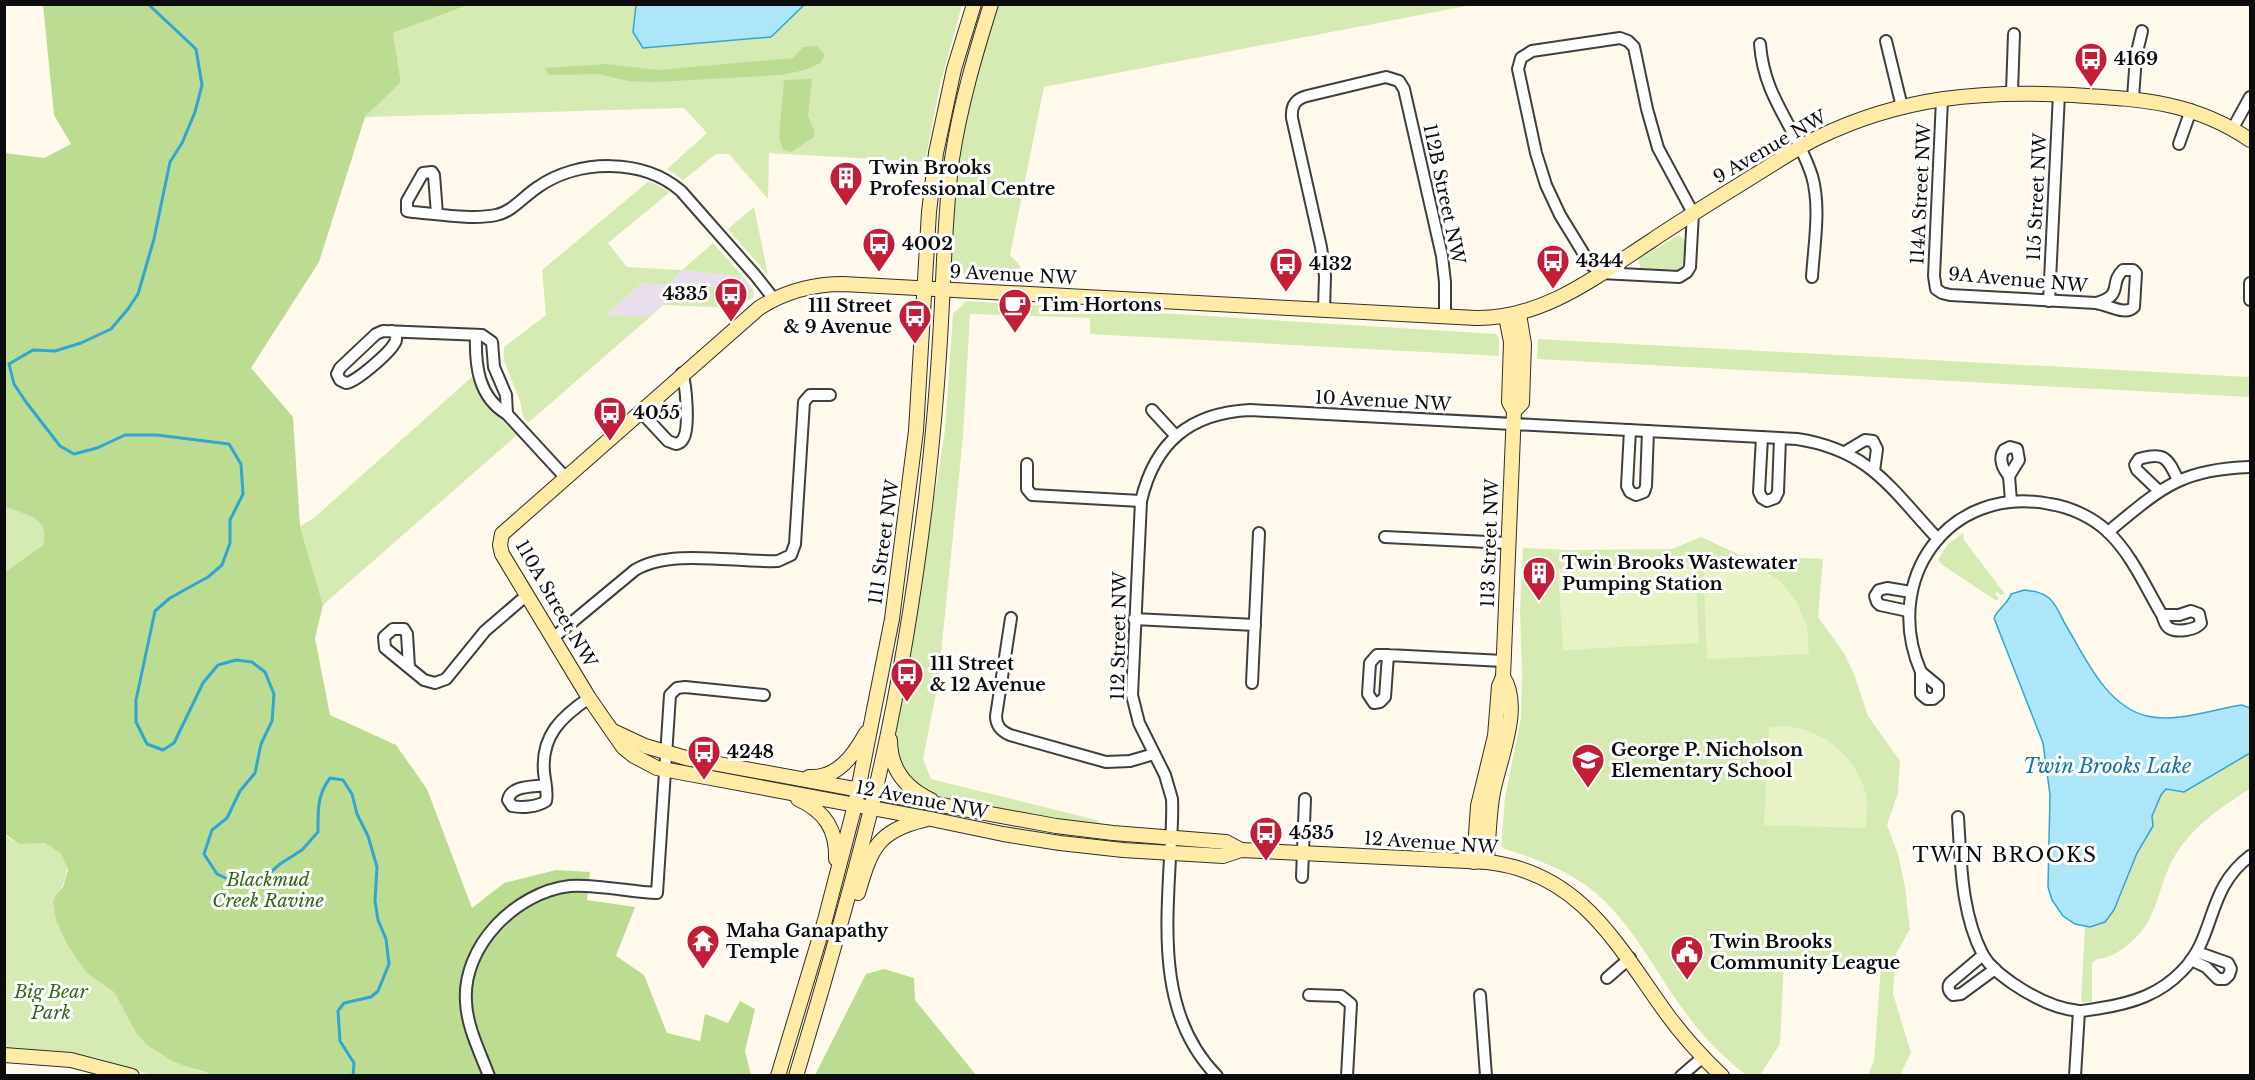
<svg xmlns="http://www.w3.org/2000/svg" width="2255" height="1080" font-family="'Libre Baskerville',serif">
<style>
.industrial{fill:#e9dfec}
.green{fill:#d6ebb3}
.forest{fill:#bcdc92}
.pitch{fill:#e7f2c5}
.water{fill:#ade5f9;stroke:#31a5d3;stroke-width:1.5}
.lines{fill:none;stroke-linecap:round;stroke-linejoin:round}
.stream{stroke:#31a5d3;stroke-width:3}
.street-casing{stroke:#3f3f3f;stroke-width:14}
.secondary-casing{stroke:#2e2e2e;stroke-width:16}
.street{stroke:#fff;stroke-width:10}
.secondary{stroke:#ffeba6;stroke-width:14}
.labels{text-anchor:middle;stroke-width:6;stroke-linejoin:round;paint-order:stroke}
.poi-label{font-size:18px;font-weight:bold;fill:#0c0c0c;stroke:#fff;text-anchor:start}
.street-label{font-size:18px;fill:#0c0c0c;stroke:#fff}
.park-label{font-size:18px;font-style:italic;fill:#32661a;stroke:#fff}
.water-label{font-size:20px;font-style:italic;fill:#1073a3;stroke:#fff}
.neighbourhood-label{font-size:20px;letter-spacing:1.5px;fill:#0c0c0c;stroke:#fff}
</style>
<rect width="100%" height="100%" fill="#fff9eb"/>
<polygon class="industrial" points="682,270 743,277 753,289 686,285 650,317 605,316 642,283 669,285"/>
<g class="green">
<polygon points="468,5 962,5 940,85 925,162 769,153 768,199 729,154 716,154 683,180 667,169 707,133 684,108 365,117 401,82 393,33"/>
<polygon points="999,5 1472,5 1044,87 1010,255 1018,263 1026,278 948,273 960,156 975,77"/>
<polygon points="649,181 670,192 608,243 627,267 682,270 713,243 743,277 682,270 669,285 642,283 606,315 650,317 528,423 523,416 520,401 504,361 504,347 546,315 542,270"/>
<polygon points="754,207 768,275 728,229"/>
<polygon points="1679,235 1686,241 1681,274 1641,270 1638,259"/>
<polygon points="686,285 753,289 754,297 736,308 663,305"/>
<polygon points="966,301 1496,334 1499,337 1499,356 1090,334 1090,318 970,314 963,437 938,683 923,759 931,779 1100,821 1092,826 958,803 915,787 901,771 895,751 897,721 916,618 945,430 953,314"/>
<polygon points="1538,339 2250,377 2250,397 1537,359"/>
<polygon points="474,375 492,408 517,435 323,605 300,526 314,518"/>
<path d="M5 506C26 516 50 516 43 545L5 573Z"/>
<polygon points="1963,533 1964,540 2005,594 2001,595 1997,592 1995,594 1999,598 1998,600 1995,600 1944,566 1938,560 1947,545"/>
<path d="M1701 537 1740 555 1823 559 1818 617 1844 653 1854 674 1868 716 1900 761 1898 793 1887 825 1898 854 1905 887 1910 929 1896 954 1893 994 1911 1053 1900 1075H1868L1874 1061 1881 967 1784 962 1780 1044 1760 1075H1746C1726 1059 1707 1041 1691 1020 1658 978 1631 918 1587 886 1562 868 1533 858 1503 848L1501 845 1505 798 1521 717 1522 674 1520 610 1523 548 1568 550 1672 549Z"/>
<path d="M2250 753V789C2217 809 2181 835 2167 872 2159 891 2156 911 2144 928 2136 939 2121 952 2108 957 2101 959 2098 957 2092 963V1002H2081L2085 926 2090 927 2125 880 2137 853 2153 826 2152 816 2161 795 2166 789 2184 792Z"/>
<path d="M4 834C20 849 26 840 44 843 71 848 72 878 56 895L68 946 87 972 114 992 136 1033 147 1045 199 1071 217 1075H151L97 1058 55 1051 5 1049Z"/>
</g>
<g class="forest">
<path d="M43 5H468L393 33 401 82 365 117 319 262 251 368 293 417 300 526 323 605 315 638 330 715 396 745 427 789 472 908 504 883 556 870 590 872 587 900 635 907 616 956 644 975 667 1033 700 1041 705 1014 728 1023 740 1001 755 1009 745 1051 751 1075 217 1076 174 1062 147 1045 136 1033 114 992 87 973 68 946 56 920 53 902 56 895 63 887 68 870 61 853 45 843 19 844 5 834 4 573 43 545C50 516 26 516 4 506L5 153 44 158 71 144 54 115Z"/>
<polygon points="817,46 825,55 820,63 805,70 781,75 656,82 628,81 599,74 549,75 545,68 607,64 658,70 793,58 803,47"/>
<polygon points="812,79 808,116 814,130 814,137 791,152 783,150 779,137 784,80"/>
<polygon points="884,969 914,978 915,1000 976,1075 815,1075 866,974"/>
</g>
<g class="pitch">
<polygon points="1731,559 1757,566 1780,581 1797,602 1807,627 1809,654 1707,659 1703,561"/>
<polygon points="1695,561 1699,643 1563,650 1558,569"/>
<path d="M1769 727C1778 727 1788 726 1797 728 1832 735 1861 765 1867 800 1868 809 1866 819 1866 828L1764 825Z"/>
</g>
<g class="water">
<polygon points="636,5 636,4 804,5 771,37 643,48 633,32"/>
<path d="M2024 590C2033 591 2042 592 2049 598 2056 604 2060 614 2064 622 2084 655 2105 706 2147 716 2178 723 2212 709 2242 705L2250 708V753L2184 792 2166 789 2161 795 2152 816 2153 826 2137 853 2114 910 2105 922 2090 927 2075 924 2063 916 2052 900 2048 887 2050 795 2043 743 1994 618C1998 608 2008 604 2011 594Z"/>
</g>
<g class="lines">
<path class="stream" d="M148 4 196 49 202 85 195 112 182 143 170 162 154 239 138 294 128 309 111 329 81 343 55 351 33 350 9 364 14 384 26 402 60 446 74 454 97 448 125 435H157L229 444 241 464 243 494 230 520V543L222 565 208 577 170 598 155 611 136 700V722L147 744 163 750 174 743 203 683 218 665 236 660 252 662 265 672 274 694 272 721 261 744 255 773 240 791 227 818 212 830 204 854 217 874 236 883 264 878 280 864 302 850 318 832C318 811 317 795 330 778L343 780 352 794 357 814 368 836 377 867 375 901 378 920 386 939 389 964 378 991 371 997 344 1003 338 1011 340 1041 354 1063 353 1076"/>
<g class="street-casing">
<g id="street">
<polygon points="1620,38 1628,41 1634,47 1647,109 1658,148 1693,213 1690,267 1687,272 1679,277 1601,273 1590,264 1560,215 1546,185 1536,153 1518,69 1521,58 1532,51"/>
<polyline points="1886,41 1902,107"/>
<path d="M1760 44C1764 99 1796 126 1812 176 1821 207 1814 245 1812 277"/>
<polyline points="2012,92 2014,34"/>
<polyline points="2133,98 2136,56 2142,31"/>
<path d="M1942 99 1934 276 1936 289 1942 293 1950 295 2096 303C2109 305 2125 316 2134 307L2136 273 2133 270H2123C2108 284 2125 295 2096 303"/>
<polyline points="2233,128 2250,97"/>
<polyline points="2179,144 2191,110"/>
<path d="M437 214 434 175 432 172 423 173 407 201V211L413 212C438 214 472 220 496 215 512 212 524 196 538 187 578 159 643 158 681 191L755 275 774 299"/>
<polyline points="2250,300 2250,283"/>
<polyline points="2049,301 2059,94"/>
<path d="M1324 310 1325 276 1321 247 1292 118C1291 106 1295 99 1307 96L1386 77 1399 81 1404 89 1442 256 1445 282V316"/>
<path d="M392 331 396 335C396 339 397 341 394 344 389 353 355 383 346 383L340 380 337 374 340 368 376 334 383 331 482 335 492 342 494 367 506 395 507 414"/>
<path d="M476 335C475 365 478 397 507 414L565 477"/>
<polyline points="1152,410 1175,435"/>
<path d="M640 411 668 441 676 444C679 443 681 443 683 439 690 429 686 384 682 373"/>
<polyline points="1630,430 1627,486 1630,492 1636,495 1644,492 1646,486 1648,431"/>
<polyline points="1762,437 1759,492 1762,498 1767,501 1775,498 1778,492 1780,438"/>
<path d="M2010 447 2017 449 2019 460 2009 476C2003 469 1998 459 2004 450Z"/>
<polyline points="1845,452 1865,440 1873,441 1877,449 1874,471"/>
<polyline points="1027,464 1027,489 1032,495 1141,501"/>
<polyline points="2009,476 2011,501"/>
<path d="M2159 491 2137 470 2135 465 2139 459C2165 451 2168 459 2178 480"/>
<path d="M2108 532C2160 489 2180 469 2250 467"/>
<polyline points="1385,537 1508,543"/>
<polyline points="1908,611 1880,605 1877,602 1875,596 1879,590 1887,588 1911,592"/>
<path d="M1011 618 996 716C996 726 1001 731 1010 735L1106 762 1130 761 1154 754"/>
<polyline points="1134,619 1255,625"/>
<path d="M553 638 635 570C671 548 736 563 778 561L791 555 795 544 804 402 810 395H830"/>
<polyline points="1388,655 1385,697 1380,702 1374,703 1368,694 1370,663 1377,655 1388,655 1503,661"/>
<polyline points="409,667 407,634 404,629 393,629 384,637 385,648 424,680 435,683 446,679 485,631 527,595"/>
<path d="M1921 672C1881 580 1948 484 2050 504 2070 507 2092 517 2107 531 2131 553 2146 588 2162 615H2179L2191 611 2199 614 2201 623C2196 630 2177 633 2169 628 2165 626 2164 620 2162 615"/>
<polygon points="1921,672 1938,686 1938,695 1933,699 1927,699 1921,694"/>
<polyline points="1252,683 1259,533"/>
<path d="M545 785C533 787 511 785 508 800L512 806C522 808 537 807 546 801 548 792 545 782 544 772 541 736 561 717 589 698"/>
<path d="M1958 817C1961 863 1961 913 1983 955 1990 967 2001 975 2012 983 2031 996 2056 1009 2079 1011 2086 1011 2094 1009 2101 1008 2133 1003 2160 994 2182 971 2217 936 2205 890 2250 856"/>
<polyline points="1302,877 1305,799"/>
<path d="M1983 955 1951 982C1947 986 1948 991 1953 995L1961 994 1995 969"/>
<polyline points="2191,960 2206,967 2218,979 2225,979 2229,975 2231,969 2228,963 2197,952"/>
<polyline points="1607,978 1630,958"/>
<polyline points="1309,995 1341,996 1351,1004 1347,1076"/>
<polyline points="1480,995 1486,1076"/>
<path d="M489 1076C480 1052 467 1027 466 1002 462 946 516 892 570 886 594 884 631 892 657 893L670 695 677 688 685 687 764 695"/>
<path d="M1217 1076C1159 1017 1166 934 1170 858 1171 838 1173 819 1172 799L1165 775 1139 723 1132 695 1141 501C1155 442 1190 413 1250 410L1797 439C1870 450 1891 489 1938 539"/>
<polyline points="1681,1076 1703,1057"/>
<polyline points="2075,1076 2079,1011"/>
</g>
</g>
<g class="secondary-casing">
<g id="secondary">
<polyline points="1514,411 1522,403 1524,344 1519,314"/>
<polyline points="613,731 645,746 686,758 1056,826 1113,833 1226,842 1241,850"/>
<path d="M890 740C890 769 905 788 931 800"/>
<path d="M809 777C837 779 854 755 866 733"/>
<path d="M798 799C825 811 837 830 836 859"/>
<polyline points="1474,862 1478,806 1495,736 1499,686 1503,677 1514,411 1509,402 1511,342 1506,317"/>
<path d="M1487 862C1488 841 1489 819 1492 798 1497 764 1524 708 1503 677"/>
<path d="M858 893C871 849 877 831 924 820"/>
<polyline points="4,1055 71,1060 132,1076"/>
<polyline points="778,1076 825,920 855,805 892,619 916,431 929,212 936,153 954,69 974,4"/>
<path d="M796 1076C822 990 847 904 869 817 895 713 913 604 926 498 932 445 937 392 940 339 944 279 944 219 952 159 960 106 975 55 991 4"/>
<path d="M1722 1076C1701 1056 1681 1034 1664 1010 1616 943 1579 872 1487 862L1241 850 1223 856 1123 850 1060 843 1003 834 931 819 657 768 634 756 623 747 589 698 502 554 500 545 502 534 759 308C784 292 814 284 843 284L1476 318C1543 319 1597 276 1651 241 1685 218 1720 197 1755 175 1775 163 1795 149 1817 138 1901 97 1981 90 2073 95 2139 99 2193 101 2250 140"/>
</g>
</g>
<use href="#street" class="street"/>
<use href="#secondary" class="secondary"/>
</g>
<defs>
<g id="bus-pin" transform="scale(1.725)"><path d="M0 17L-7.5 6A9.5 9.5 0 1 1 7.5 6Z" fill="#c21e38" stroke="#fff"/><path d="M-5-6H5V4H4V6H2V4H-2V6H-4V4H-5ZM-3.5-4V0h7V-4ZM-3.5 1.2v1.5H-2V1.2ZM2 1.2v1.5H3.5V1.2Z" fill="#fff"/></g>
<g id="building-pin" transform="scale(1.725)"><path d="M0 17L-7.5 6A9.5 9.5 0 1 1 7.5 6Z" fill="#c21e38" stroke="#fff"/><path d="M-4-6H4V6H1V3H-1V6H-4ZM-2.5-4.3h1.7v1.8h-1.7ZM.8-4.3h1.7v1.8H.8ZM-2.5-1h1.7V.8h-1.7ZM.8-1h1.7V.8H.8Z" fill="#fff"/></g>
<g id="cafe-pin" transform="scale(1.725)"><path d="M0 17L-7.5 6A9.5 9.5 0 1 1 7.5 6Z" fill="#c21e38" stroke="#fff"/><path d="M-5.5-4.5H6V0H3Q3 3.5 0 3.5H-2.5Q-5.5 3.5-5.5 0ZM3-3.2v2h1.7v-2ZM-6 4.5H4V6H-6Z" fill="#fff"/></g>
<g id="school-pin" transform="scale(1.725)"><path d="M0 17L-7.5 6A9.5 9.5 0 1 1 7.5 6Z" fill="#c21e38" stroke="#fff"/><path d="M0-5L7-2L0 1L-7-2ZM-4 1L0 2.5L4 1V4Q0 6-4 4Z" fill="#fff"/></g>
<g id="temple-pin" transform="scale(1.725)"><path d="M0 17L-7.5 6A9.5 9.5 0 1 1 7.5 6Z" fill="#c21e38" stroke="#fff"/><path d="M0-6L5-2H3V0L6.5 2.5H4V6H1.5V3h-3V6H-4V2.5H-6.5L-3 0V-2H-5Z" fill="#fff"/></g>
<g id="civic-pin" transform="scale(1.725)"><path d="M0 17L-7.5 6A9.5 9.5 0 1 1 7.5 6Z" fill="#c21e38" stroke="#fff"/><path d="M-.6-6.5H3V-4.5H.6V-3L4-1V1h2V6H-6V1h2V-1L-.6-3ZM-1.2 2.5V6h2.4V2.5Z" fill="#fff"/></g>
</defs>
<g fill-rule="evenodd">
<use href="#bus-pin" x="2091" y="59"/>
<use href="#building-pin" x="846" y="178"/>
<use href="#bus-pin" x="879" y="244"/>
<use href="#bus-pin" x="1553" y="261"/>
<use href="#bus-pin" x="1286" y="264"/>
<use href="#bus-pin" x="731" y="294"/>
<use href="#cafe-pin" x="1015" y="305"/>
<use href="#bus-pin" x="915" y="316"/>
<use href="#bus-pin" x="610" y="413"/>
<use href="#building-pin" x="1539" y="573"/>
<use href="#bus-pin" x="907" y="674"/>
<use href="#bus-pin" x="704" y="752"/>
<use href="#school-pin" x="1588" y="760"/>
<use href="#bus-pin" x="1266" y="833"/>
<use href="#temple-pin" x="703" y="941"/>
<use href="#civic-pin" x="1687" y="952"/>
</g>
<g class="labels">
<g class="poi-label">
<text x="2114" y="65">4169</text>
<text x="869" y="174">Twin Brooks<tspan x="869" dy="21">Professional Centre</tspan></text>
<text x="902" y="250">4002</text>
<text x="1576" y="267">4344</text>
<text x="1309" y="270">4132</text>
<text x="708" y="300" text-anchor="end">4335</text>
<text x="1038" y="311">Tim Hortons</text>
<text x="892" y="312" text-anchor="end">111 Street<tspan x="892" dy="21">&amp; 9 Avenue</tspan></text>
<text x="633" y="419">4055</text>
<text x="1562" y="569">Twin Brooks Wastewater<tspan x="1562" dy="21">Pumping Station</tspan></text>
<text x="930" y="670">111 Street<tspan x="930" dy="21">&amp; 12 Avenue</tspan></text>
<text x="1611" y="756">George P. Nicholson<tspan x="1611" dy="21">Elementary School</tspan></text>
<text x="727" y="758">4248</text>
<text x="1289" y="839">4535</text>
<text x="726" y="937">Maha Ganapathy<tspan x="726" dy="21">Temple</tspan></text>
<text x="1710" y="948">Twin Brooks<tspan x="1710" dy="21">Community League</tspan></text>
</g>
<g class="street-label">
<text transform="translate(1770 147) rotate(-30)" y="6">9 Avenue NW</text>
<text transform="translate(1444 194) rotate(78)" y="6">112B Street NW</text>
<text transform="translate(1921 194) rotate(-87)" y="6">114A Street NW</text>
<text transform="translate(2037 197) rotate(-87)" y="6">115 Street NW</text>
<text transform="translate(1013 275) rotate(3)" y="6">9 Avenue NW</text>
<text transform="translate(2018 280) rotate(5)" y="6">9A Avenue NW</text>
<text transform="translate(1383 401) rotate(3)" y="6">10 Avenue NW</text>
<text transform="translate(884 542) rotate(-82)" y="6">111 Street NW</text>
<text transform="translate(1490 543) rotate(-88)" y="6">113 Street NW</text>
<text transform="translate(556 604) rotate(60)" y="6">110A Street NW</text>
<text transform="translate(1119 636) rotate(-89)" y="6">112 Street NW</text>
<text transform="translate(922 800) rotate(11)" y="6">12 Avenue NW</text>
<text transform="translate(1431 843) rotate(4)" y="6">12 Avenue NW</text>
</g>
<g class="park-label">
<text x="268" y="886">Blackmud<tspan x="268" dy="21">Creek Ravine</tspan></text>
<text x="51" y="998">Big Bear<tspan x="51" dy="21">Park</tspan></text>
</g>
<g class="water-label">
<text x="2107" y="773">Twin Brooks Lake</text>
</g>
<g class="neighbourhood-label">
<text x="2005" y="862">TWIN BROOKS</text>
</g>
</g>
<rect width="2255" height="1080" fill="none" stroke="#0c0c0c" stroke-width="12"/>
</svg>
